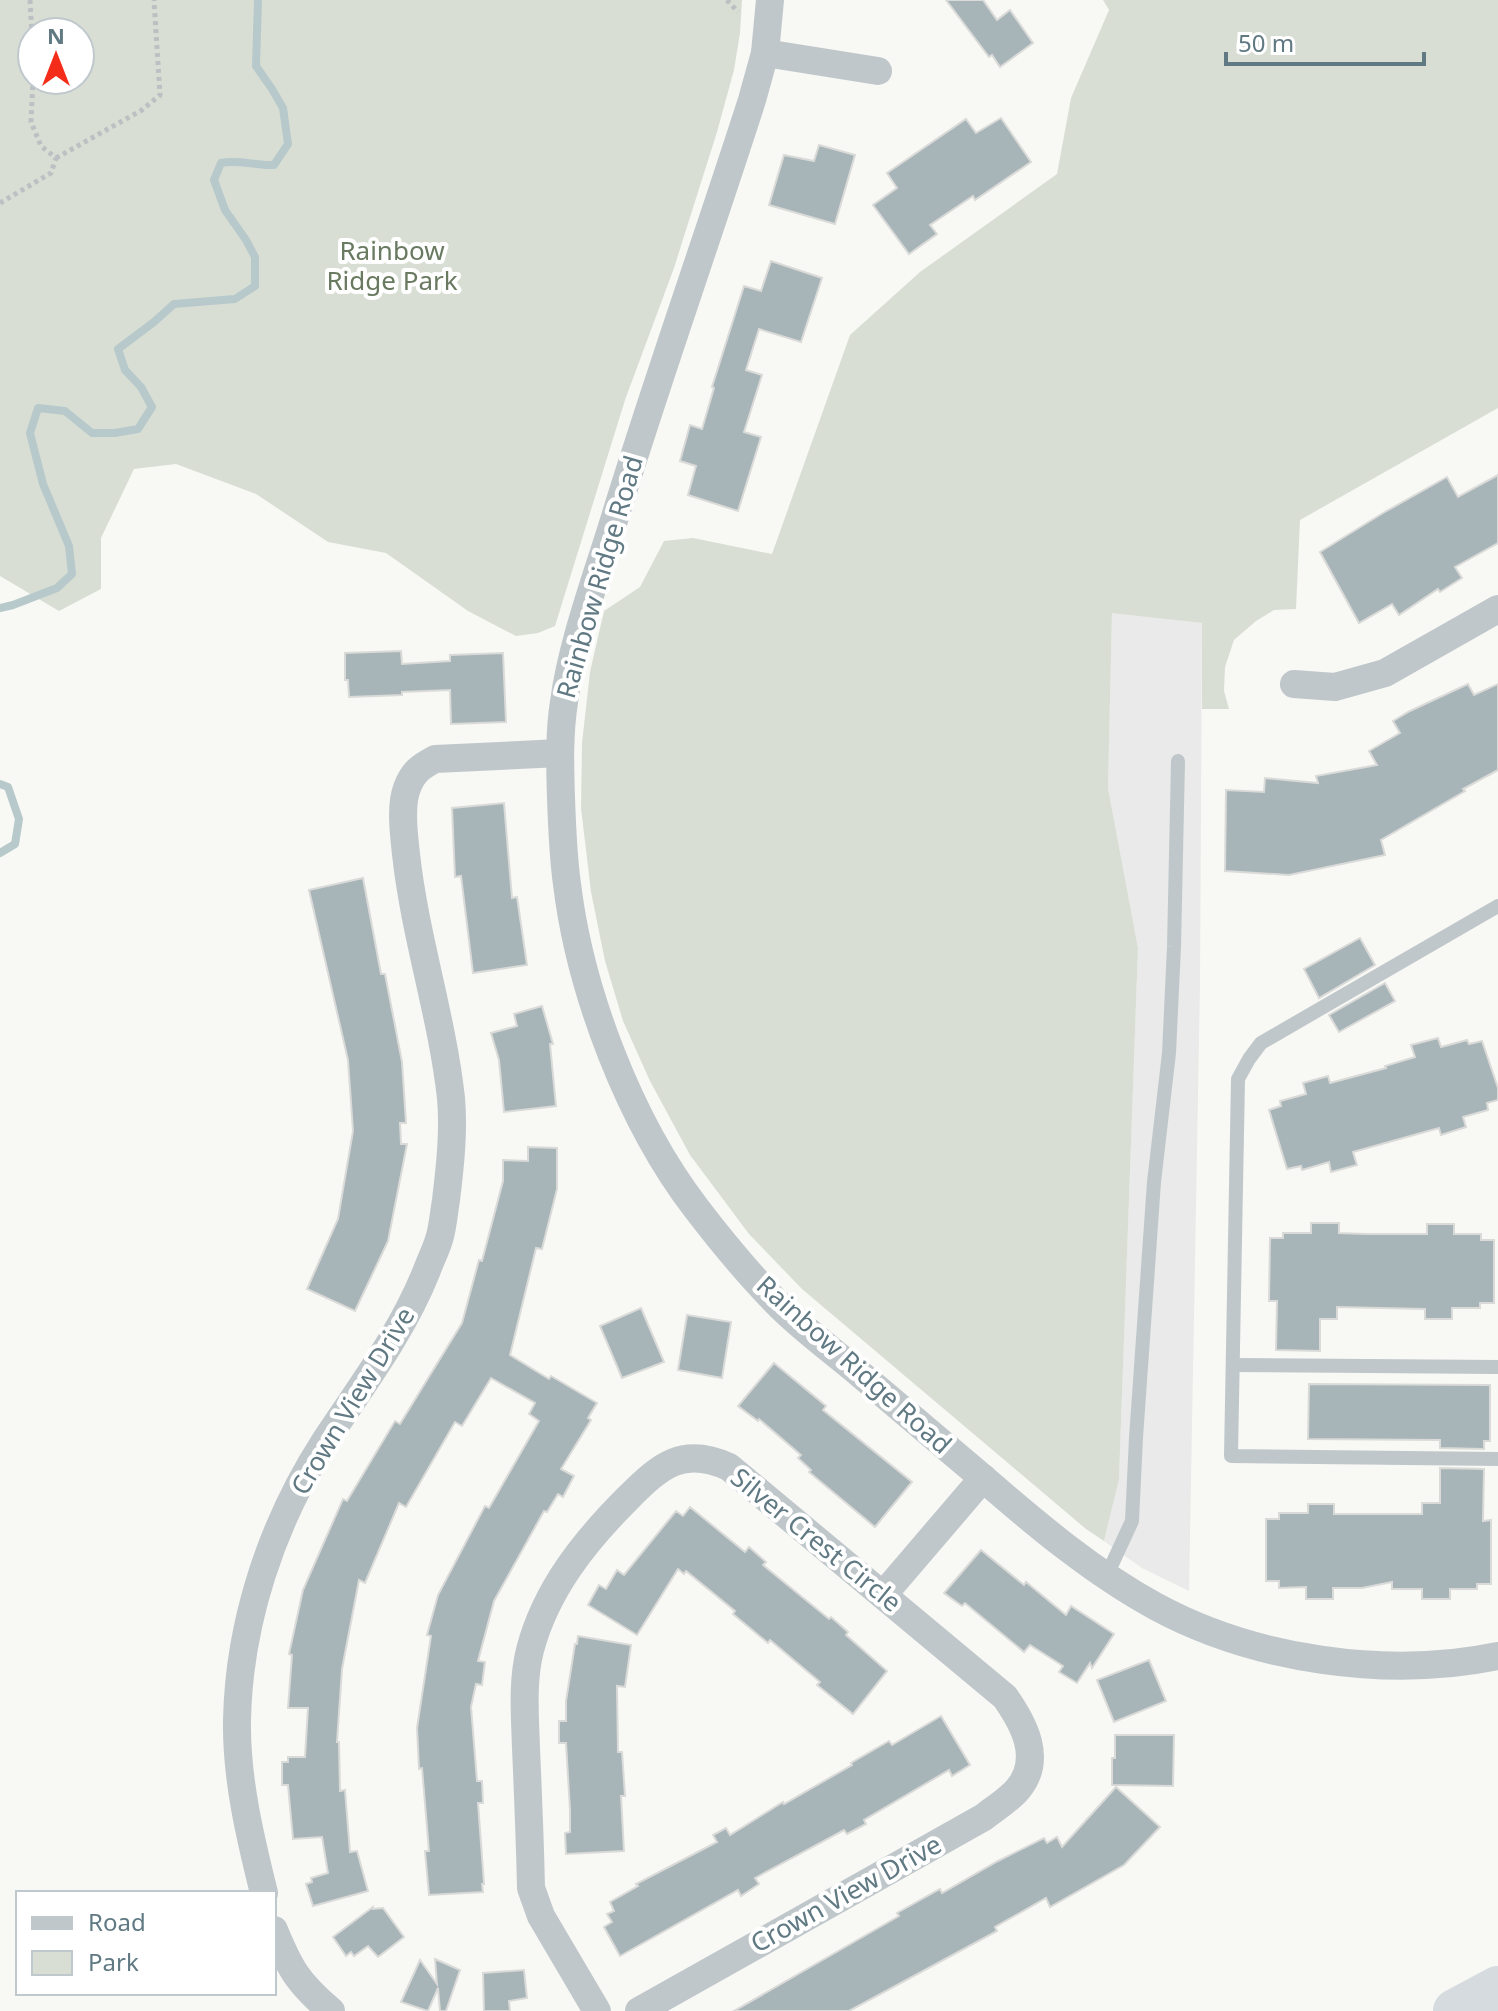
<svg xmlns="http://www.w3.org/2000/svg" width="1498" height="2011" font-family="'Noto Sans',sans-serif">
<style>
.built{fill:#e9eae9}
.green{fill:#d9ded4;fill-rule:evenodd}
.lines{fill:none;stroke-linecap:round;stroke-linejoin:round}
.stream{stroke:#b7c9cb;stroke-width:8}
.building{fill:#a7b4b8;stroke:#dadad8;stroke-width:2}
.path{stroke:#bbc0c2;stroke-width:5;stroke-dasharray:4 4;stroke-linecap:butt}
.service{stroke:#c0c7ca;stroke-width:14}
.minor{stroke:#c0c7ca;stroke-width:28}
.motorway{stroke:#d5dbde;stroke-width:44}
.labels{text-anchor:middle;stroke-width:8;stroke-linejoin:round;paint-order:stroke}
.park-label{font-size:26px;fill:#697a60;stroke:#fff}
.street-label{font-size:26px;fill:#607983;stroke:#fff}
</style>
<rect width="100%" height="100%" fill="#f8f8f5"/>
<polygon class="built" points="1112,612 1202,623 1200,983 1189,1591 1142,1568 1104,1541 1119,1478 1138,948 1108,788"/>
<g class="green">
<path d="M0 0H742L740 33 734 70 717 132 674 268 625 400 555 626 538 633 516 636 468 611 386 553 328 542 256 494 176 464 134 469 101 538V589L59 611 0 576ZM80 32V80H32V32Z"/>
<polygon points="1103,0 1498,0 1498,408 1300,520 1296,609 1274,610 1256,621 1234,640 1225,667 1224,691 1229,709 1202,709 1202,623 1112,613 1108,788 1138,948 1119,1479 1104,1541 1086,1529 802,1289 749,1234 690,1155 650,1081 623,1021 605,961 591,892 581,808 582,743 590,672 604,611 640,587 664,541 693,538 772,554 850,335 920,272 1057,174 1071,98 1109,10"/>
</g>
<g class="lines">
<g class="stream">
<path d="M0 608 13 605 57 588 72 574 69 546 43 484 30 433 38 408 65 411 92 433H115L138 429 152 407 141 387 125 370 118 349 154 322 174 304 235 299 255 286V257L246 240 225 210 214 180 221 163C237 159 256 166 274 165L288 144 283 108 272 89 256 66 258 0"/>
<polyline points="0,784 8,787 19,819 15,844 0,853"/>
</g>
</g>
<g class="building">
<polygon points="946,0 983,0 997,20 1010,10 1033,43 1000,67 992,55 989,57"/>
<polygon points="1001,118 1031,162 975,200 973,196 930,225 937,234 909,254 873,205 897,188 887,173 966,119 976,133"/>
<polygon points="819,145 855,155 835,224 769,205 784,155 814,161"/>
<polygon points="771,261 822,278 801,342 759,329 746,370 762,375 744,432 761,437 738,511 688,495 696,466 680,461 690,425 702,429 714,388 712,387 744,286 761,291"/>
<polygon points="1498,475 1498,543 1455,567 1462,578 1440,592 1438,589 1399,615 1392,604 1359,623 1320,552 1383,513 1447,477 1458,497"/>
<polygon points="401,651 402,664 450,661 450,655 503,653 506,722 451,724 450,690 402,692 402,695 349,697 348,680 345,680 345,653"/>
<polygon points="1468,684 1474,695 1498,684 1498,770 1463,789 1465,791 1381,840 1385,855 1289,875 1225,871 1226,790 1264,792 1265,778 1318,783 1316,776 1377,765 1369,751 1400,733 1393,721 1410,711"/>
<polygon points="504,803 512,898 517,897 527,965 473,973 461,876 455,877 452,808"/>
<polygon points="363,878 381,974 385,974 402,1062 406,1123 400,1123 401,1144 407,1144 388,1241 355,1311 307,1289 338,1219 353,1131 348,1060 309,890"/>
<polygon points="1360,938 1375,965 1319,998 1304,969"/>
<polygon points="1385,983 1395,1001 1339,1032 1329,1015"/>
<polygon points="542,1006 553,1044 550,1044 556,1106 504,1112 499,1060 491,1033 517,1026 514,1014"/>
<polygon points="1438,1038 1441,1047 1467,1040 1469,1044 1482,1041 1498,1088 1498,1100 1487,1103 1488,1110 1463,1117 1466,1127 1441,1135 1439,1128 1353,1152 1357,1165 1331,1172 1329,1162 1302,1170 1301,1166 1287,1169 1269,1110 1281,1106 1280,1101 1306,1094 1303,1083 1328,1076 1330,1083 1386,1068 1385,1066 1415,1057 1411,1045"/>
<polygon points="528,1147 557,1148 557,1189 542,1249 536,1248 510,1355 549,1379 551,1376 597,1403 588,1418 591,1420 561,1469 574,1476 563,1497 558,1494 547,1512 544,1511 494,1601 478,1661 485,1662 482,1685 476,1684 471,1707 477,1781 482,1781 483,1803 478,1803 484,1884 482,1884 483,1892 429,1895 425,1851 429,1851 422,1768 419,1769 417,1728 431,1636 427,1635 438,1595 485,1506 489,1508 539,1421 529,1414 535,1403 491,1378 462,1426 455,1422 406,1507 399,1503 365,1583 359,1580 342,1669 337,1742 339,1742 340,1791 345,1790 350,1852 357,1851 368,1891 313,1906 306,1884 312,1882 311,1878 328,1873 322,1837 293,1839 288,1785 282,1785 282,1762 288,1762 288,1757 305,1757 308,1708 288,1708 292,1655 289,1654 303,1590 343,1499 347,1501 395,1421 400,1424 462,1323 479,1260 482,1261 503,1181 503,1160 528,1161"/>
<polygon points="1311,1223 1339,1223 1339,1233 1366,1234 1427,1234 1427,1224 1454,1224 1454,1234 1481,1234 1481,1240 1494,1240 1494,1303 1480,1303 1480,1308 1452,1308 1452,1319 1425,1319 1425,1309 1337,1307 1337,1319 1320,1319 1320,1351 1276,1350 1277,1301 1269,1301 1270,1238 1283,1238 1283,1233 1311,1233"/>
<polygon points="641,1308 664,1362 622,1378 600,1326"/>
<polygon points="687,1315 731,1322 722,1378 678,1370"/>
<polygon points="774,1363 826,1406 823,1410 912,1482 875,1527 809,1472 811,1470 798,1458 801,1455 759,1419 758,1421 738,1406"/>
<polygon points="1309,1384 1490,1385 1490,1441 1484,1441 1484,1449 1440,1448 1440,1440 1308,1439"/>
<polygon points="1440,1468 1484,1469 1483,1521 1491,1520 1491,1584 1477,1584 1477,1589 1450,1589 1450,1599 1422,1599 1422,1589 1392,1589 1392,1582 1362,1588 1333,1588 1333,1599 1306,1599 1306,1587 1279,1588 1279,1581 1266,1581 1266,1519 1279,1519 1279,1513 1308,1513 1308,1504 1334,1504 1334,1514 1422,1514 1422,1503 1440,1503"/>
<polygon points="690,1507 745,1552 749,1547 766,1562 763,1565 829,1619 831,1617 848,1632 846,1635 887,1671 853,1714 817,1685 820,1682 770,1640 768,1643 733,1614 735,1611 686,1571 684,1574 678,1569 637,1635 588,1605 599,1585 606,1589 617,1570 624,1575 676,1511 683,1516"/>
<polygon points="981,1550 1024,1585 1026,1582 1066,1615 1071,1606 1114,1634 1092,1668 1090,1663 1077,1683 1059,1672 1063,1666 1030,1645 1024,1652 965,1603 962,1606 944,1593"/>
<polygon points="578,1636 631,1645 625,1687 617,1686 618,1752 622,1752 625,1796 621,1796 624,1851 566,1854 565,1833 570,1832 570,1810 566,1743 559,1743 559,1721 566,1721 566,1701 575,1644 577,1644"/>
<polygon points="1149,1660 1166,1701 1114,1722 1097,1680"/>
<polygon points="941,1716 970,1765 952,1776 949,1770 864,1820 866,1824 847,1834 844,1830 755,1878 759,1884 741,1896 738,1890 620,1956 604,1927 612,1922 607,1914 614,1911 610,1902 638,1886 636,1884 717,1842 713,1835 726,1828 730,1835 783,1802 784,1804 852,1765 851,1763 889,1741 892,1745"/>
<polygon points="1115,1735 1174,1735 1173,1786 1112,1785 1112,1758 1115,1758"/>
<polygon points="1116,1787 1160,1827 1124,1865 1050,1907 1046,1898 995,1927 997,1931 849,2011 734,2011 899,1916 897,1913 940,1889 942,1893 998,1861 1044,1838 1047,1843 1057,1837 1062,1847"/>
<polygon points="373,1907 373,1909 383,1908 404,1937 378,1957 368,1946 354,1956 351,1952 346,1956 333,1937"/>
<polygon points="435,1959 460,1970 446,2011 440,2011 438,1988 428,2011 401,2002 420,1960 437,1984"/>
<polygon points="524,1970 527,1998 509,2001 510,2011 484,2011 483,1973"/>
</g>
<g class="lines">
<g class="path">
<polyline points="30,0 32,34"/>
<polyline points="727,0 738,12"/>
<polyline points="56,158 142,110 160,95 154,0"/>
<polyline points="0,203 51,173 56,158 41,146 31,122 33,80"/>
</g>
<g class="service">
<polyline points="1498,906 1261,1043 1249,1059 1238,1079 1231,1456 1498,1459"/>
<polyline points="1233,1365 1498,1367"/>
<polyline points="1107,1575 1132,1521 1136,1438 1154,1182 1169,1053 1174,947 1178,761"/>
</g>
<g class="minor">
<path d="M770 0 765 53 752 100C707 240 658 377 615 517 597 576 572 642 564 702 559 734 560 766 561 798 562 827 563 856 567 884 580 992 630 1122 696 1208 722 1242 750 1276 780 1306 802 1328 829 1348 853 1368 897 1405 940 1442 984 1479 1037 1525 1093 1572 1155 1606 1254 1660 1388 1679 1498 1656"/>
<polyline points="765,53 878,71"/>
<polyline points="1294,684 1335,687 1385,673 1498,609"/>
<polyline points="883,1595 983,1478"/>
<path d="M264 1893C250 1837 236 1778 237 1720 239 1622 272 1523 325 1441 362 1385 402 1333 427 1270 431 1259 437 1248 440 1236 443 1225 444 1212 446 1200 450 1167 454 1132 451 1098 442 1016 415 937 406 854 404 835 400 806 407 788 413 772 420 767 435 759L560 753"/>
<path d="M274 1930C290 1969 298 1983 331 2011"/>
<path d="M597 2011 541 1916 531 1888C530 1841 528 1794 526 1748 525 1716 522 1681 530 1650 546 1589 585 1541 628 1498 661 1465 683 1446 729 1467L1005 1697C1024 1724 1043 1759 1018 1789 1009 1800 995 1808 984 1817L639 2011"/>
</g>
<polyline class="motorway" points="1455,2011 1498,1988"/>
</g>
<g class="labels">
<g class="park-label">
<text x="392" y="260">Rainbow<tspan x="392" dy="30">Ridge Park</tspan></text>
</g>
<g class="street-label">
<text transform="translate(600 577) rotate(-74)" y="9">Rainbow Ridge Road</text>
<text transform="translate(854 1365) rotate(42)" y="9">Rainbow Ridge Road</text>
<text transform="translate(353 1401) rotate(-59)" y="9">Crown View Drive</text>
<text transform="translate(816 1540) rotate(39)" y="9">Silver Crest Circle</text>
<text transform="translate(846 1894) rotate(-29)" y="9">Crown View Drive</text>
</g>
</g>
<rect x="16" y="1891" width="260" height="104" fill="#ffffff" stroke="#bfc9cd" stroke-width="2"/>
<rect x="32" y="1917" width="40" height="12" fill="#c0c7ca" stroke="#bfc9cd" stroke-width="2"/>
<text x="88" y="1931" font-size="24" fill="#607983">Road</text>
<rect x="32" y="1951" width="40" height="24" fill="#d9ded4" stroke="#bfc9cd" stroke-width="2"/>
<text x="88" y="1971" font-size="24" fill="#607983">Park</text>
<g transform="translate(56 56)"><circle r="38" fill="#ffffff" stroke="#bfc9cd" stroke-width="2"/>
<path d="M0-6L14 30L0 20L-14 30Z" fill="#f42d1a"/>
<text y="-12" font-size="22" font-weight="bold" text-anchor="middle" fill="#607983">N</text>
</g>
<path d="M1226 52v12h198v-12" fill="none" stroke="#607983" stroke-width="4"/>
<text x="1238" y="52" font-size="24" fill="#607983" stroke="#ffffff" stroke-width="6" paint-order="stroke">50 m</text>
</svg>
